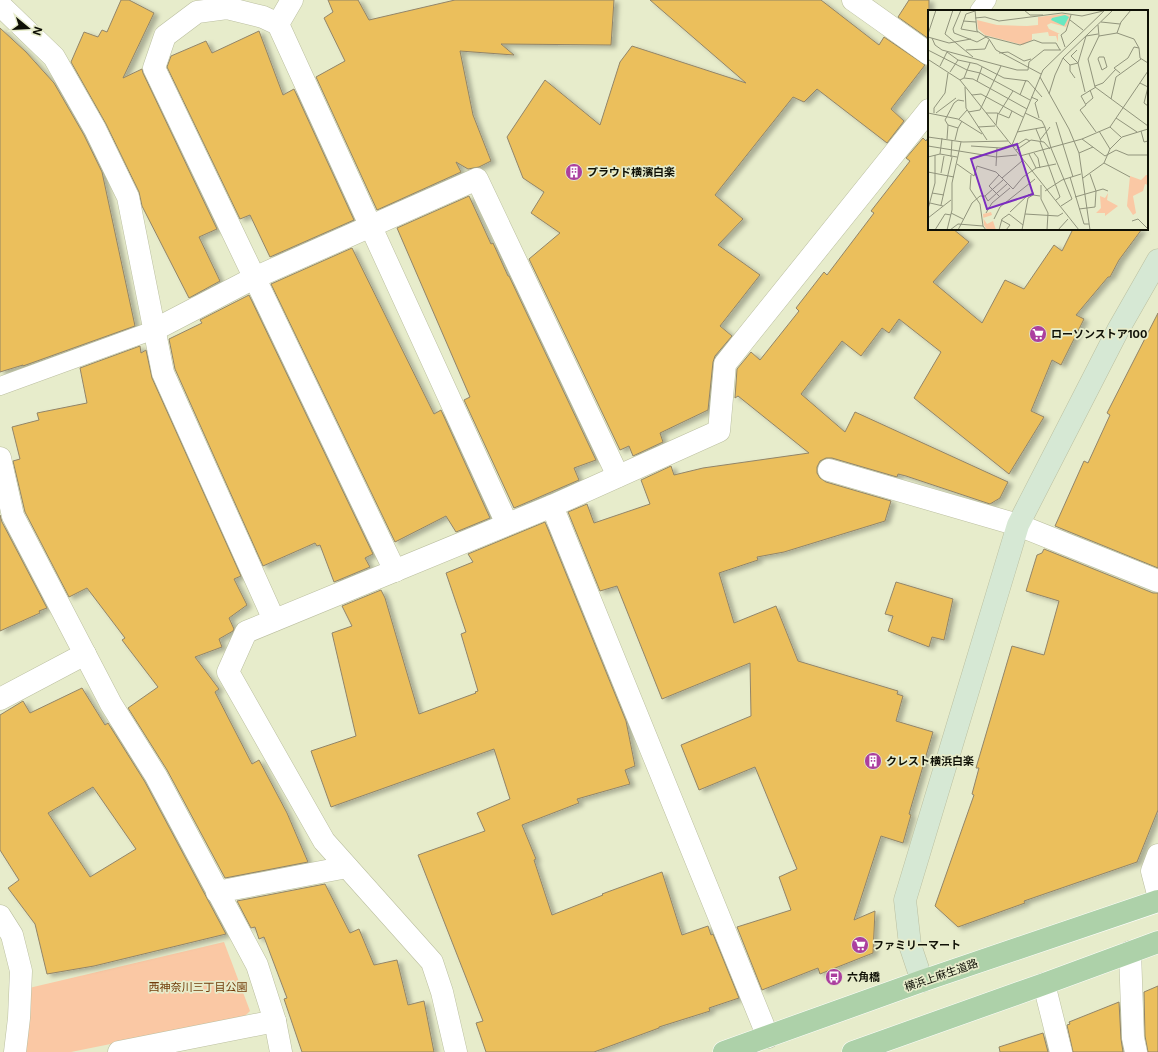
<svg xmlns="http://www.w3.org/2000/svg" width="1158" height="1052" font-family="Inter,'Noto Sans JP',sans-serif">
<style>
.green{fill:#fac8a4}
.building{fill:#ebbf5b;stroke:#928569;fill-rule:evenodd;filter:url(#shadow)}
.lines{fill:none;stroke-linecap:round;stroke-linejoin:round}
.lane-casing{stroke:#bbbfa0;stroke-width:19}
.street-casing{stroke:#bbbfa0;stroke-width:23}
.secondary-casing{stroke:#bbbfa0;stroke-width:23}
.primary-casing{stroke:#fff;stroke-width:23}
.lane{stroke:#fff;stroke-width:18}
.street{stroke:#fff;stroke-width:22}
.secondary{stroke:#d6e8d4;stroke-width:22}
.primary{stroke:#add1a9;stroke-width:22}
.labels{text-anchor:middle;stroke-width:3.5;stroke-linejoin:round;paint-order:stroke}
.poi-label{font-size:11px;font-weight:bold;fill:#0f1006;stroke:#e7eccb;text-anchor:start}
.street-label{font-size:11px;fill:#0f1006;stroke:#e7eccb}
.park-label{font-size:11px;fill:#723c0a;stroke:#e7eccb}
.inset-road{fill:none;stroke:#91947c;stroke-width:1}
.view{fill:#7b2cbf;fill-opacity:0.15;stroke:#7b2cbf;stroke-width:2}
.inset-edge{fill:none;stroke:#0f1006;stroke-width:2}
</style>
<defs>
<filter id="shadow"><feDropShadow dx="4.5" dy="2.5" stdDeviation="2" flood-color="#0004"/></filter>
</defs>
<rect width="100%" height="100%" fill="#e7eccb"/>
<polygon class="green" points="224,942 250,1011 244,1017 71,1052 26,1052 29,988"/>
<g class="building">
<polygon points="121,0 129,0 154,13 123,78 142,69 143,73 217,229 199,237 220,281 189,298 142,206 139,192 106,124 71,62 84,32 98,37 102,30 107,32"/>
<polygon points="328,0 358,0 369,20 455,0 614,0 611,45 501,44 514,55 460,51 473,115 491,161 479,167 468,169 456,162 461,172 377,210 316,77 345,61 324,18 333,12"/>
<polygon points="650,0 821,0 879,45 884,37 925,65 891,109 904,121 887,143 817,89 804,102 793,97 715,195 743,219 718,245 760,275 720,326 732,336 715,356 713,362 708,410 660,433 663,442 633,456 629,446 620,450 529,259 560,233 531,213 544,192 523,178 507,137 545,80 600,125 620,62 632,46 746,83"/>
<polygon points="909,0 929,0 929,39 898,17"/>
<polygon points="0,28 26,52 54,83 84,135 102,172 135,326 23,366 23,365 0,372"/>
<polygon points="259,31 283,95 294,89 354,220 270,257 250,215 240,219 167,67 171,56 206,41 212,53"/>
<polygon points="929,136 929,229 953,229 969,242 933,282 982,323 1005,280 1024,289 1054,245 1062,251 1073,229 1142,229 1119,260 1110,277 1108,277 1076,315 1084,319 1061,365 1052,360 1031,411 1044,417 1009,474 914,398 941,352 899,319 889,333 882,328 861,356 842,341 801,394 845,432 855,412 1008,482 1000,498 990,504 906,476 898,474 897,477 832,458 826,458 820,461 817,467 817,473 820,478 826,482 891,501 885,521 784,552 757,557 758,560 719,573 734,623 776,606 798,661 898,691 897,694 903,696 896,721 933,732 909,814 911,815 903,843 881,836 854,920 875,911 873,953 820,974 818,968 762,990 737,927 791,910 779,877 797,869 755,767 699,790 681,745 751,716 750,663 662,699 617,586 600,591 568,512 587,504 594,523 650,504 641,480 671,466 674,475 703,468 809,453 738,396 735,398 737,369 751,352 760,360 799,311 796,308 824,272 827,275 874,213 871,211 910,161 906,158 923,138 926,141"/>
<polygon points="469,196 491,244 493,243 508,276 509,276 596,460 574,468 579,480 514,508 464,400 470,397 397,228"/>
<polygon points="352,248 434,414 441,410 490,518 456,532 446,516 395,542 271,284"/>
<polygon points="249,295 373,554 365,558 370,567 334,582 320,545 317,546 315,543 263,566 175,369 169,339 202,323 200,320"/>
<polygon points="1158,313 1158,568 1055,526 1084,461 1088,463 1110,415 1107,413"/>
<polygon points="140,346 141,353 146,350 152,378 241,576 234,579 247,605 229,618 234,629 233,631 219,639 222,647 195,657 219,689 215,692 252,764 259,760 287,813 308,862 225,878 167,770 128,708 158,687 122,640 125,638 87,588 69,597 25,512 13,461 20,459 12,427 39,420 37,413 87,403 80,368"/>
<polygon points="0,515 2,522 47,608 39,611 40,613 0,631"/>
<polygon points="545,522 626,721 635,766 625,770 630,784 577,799 579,803 522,825 536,859 534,860 552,915 603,895 602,894 662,872 682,935 708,926 711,935 713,934 739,998 709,1008 710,1011 659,1027 659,1028 594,1052 486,1052 476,1023 483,1021 418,855 485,831 477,813 510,799 494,749 331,807 311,751 356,736 332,633 352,626 342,606 381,590 385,598 419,714 476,693 475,692 478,691 461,634 466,632 446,573 473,562 468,554"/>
<polygon points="1044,549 1153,593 1158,593 1158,810 1137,862 1024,901 1025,903 958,927 935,906 974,795 972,794 979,768 976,768 1012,646 1044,655 1059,601 1026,591 1037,555 1042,553"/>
<polygon points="896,582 953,599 944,640 932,637 929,647 888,631 893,616 885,614"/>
<path d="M82 688 105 725 108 723 145 782 226 934 94 966 47 974 35 924 8 888 19 880 0 850V715L23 701 30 713ZM93 787 136 849 90 877 48 813Z"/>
<polygon points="325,884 350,933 359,929 374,965 397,960 408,1005 424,1001 434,1052 302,1052 284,999 287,998 264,937 259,939 255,927 251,928 237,901"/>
<polygon points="1158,986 1158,1052 1148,1052 1145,1036 1144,992"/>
<polygon points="1119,1002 1121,1039 1123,1052 1073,1052 1067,1025 1070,1024 1069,1022"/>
<polygon points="1043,1033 1048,1052 1000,1052 999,1047"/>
</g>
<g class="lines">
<g class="lane-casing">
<g id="lane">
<polyline points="979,11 987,0"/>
<polyline points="0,386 154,330"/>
</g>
</g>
<g class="street-casing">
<g id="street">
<polyline points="292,0 278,24 507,524"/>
<polyline points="853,0 929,54"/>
<polyline points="0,5 54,57 95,129 128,197 163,373 274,620"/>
<polyline points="278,24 263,17 227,8 197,12 165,36 154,68 395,571"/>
<polyline points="154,330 254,278 477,179 618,476"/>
<polyline points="0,458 13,516 111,704 156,776 257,965 275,1021 281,1052"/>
<polyline points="829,470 1018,525 1158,581"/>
<polyline points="552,506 768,1037"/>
<polyline points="0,699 85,654"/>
<polyline points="1158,855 1152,871 1158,894"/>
<polyline points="217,892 347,867"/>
<polyline points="0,916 12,935 21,971 19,1018 15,1052"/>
<polyline points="1130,952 1133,1038 1136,1052"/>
<polyline points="1044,984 1061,1052"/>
<polyline points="119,1052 275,1021"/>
<polyline points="456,1052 442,992 432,962 324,841 228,672 246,632 552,506 719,431 725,364 929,110"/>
</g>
</g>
<g class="secondary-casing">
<polyline id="secondary" points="922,981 910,945 905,900 1018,525 1118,330 1158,260"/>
</g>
<g class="primary-casing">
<g id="primary">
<polyline points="724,1052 922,981 1158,901"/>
<polyline points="853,1052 1044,984 1158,942"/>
</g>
</g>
<use href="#lane" class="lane"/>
<use href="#street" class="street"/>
<use href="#secondary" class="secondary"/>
<use href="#primary" class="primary"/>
</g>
<defs>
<g id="building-disc" transform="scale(0.9)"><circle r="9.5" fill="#ab3f9f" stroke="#e7eccb"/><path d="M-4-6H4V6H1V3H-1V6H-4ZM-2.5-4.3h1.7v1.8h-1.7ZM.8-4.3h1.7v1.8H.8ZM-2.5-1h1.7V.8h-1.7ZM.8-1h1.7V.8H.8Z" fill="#fff"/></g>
<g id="supermarket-disc" transform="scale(0.9)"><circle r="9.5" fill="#ab3f9f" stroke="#e7eccb"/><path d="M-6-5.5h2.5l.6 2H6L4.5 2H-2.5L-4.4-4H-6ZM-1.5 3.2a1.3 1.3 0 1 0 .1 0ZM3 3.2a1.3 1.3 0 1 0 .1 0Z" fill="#fff"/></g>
<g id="bus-disc" transform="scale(0.9)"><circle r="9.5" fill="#ab3f9f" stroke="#e7eccb"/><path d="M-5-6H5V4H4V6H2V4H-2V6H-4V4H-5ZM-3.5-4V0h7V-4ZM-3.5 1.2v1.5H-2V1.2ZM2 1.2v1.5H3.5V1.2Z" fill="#fff"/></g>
</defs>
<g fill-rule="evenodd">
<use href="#building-disc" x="574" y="172"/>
<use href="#supermarket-disc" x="1038" y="334"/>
<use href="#building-disc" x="873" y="761"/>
<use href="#supermarket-disc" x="860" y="945"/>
<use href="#bus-disc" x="834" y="977"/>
</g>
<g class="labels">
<g class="poi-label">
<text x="587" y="176">プラウド横濱白楽</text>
<text x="1051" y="338">ローソンストア100</text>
<text x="886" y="765">クレスト横浜白楽</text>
<text x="873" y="949">ファミリーマート</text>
<text x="847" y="981">六角橋</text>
</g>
<g class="street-label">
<text transform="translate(941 975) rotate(-19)" y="4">横浜上麻生道路</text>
</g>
<g class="park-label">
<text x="198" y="991">西神奈川三丁目公園</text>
</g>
</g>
<g transform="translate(928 10)">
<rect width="220" height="220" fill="#e7eccb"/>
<path d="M135 4 143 6 138 17 123 13 119 15 121 19 132 24H130V32L128 26H121L120 22 104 24V30L95 35 57 25 50 19 49 10 69 15 99 16 110 15V7ZM218 165H220V175L217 174 215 181 205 186 208 203 205 205 199 196 202 166 213 170ZM180 183 179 190 190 196 177 206V203H168L173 198 172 186 177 188ZM63 202 64 205 55 208 59 214 65 211 68 220H59L56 215 55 204Z" fill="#fac8a4"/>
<path d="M137 5 141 7 136 16 123 10 124 8Z" fill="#68e8c1"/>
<path class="inset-road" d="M25 0 17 24 45 47M33 0 25 19 26 23 49 32 58 27M47 0 49 21 61 29 68 40 113 64M96 0 102 5H115M47 1 38 4 33 19 50 22M47 8 57 7 71 11 134 3 154 6 175 1M142 10 155 20M35 11 48 12M173 12 192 14M170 15 171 26 160 49 167 77 220 116M189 23 193 12 203 0M0 24 8 0M57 26 92 35 106 30 114 33H128L132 40M171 26 189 23 206 29 211 38 212 48 220 53M0 27 21 33 43 29M4 28 7 35 14 40 89 60H100L101 52 116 40H133M137 37 133 25 138 21 143 5M0 40 39 60 52 63 102 90M38 40 57 39 61 30M149 40 143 46 150 53 157 82M19 42 30 50 49 54 76 68 100 71 114 87M71 43 80 42 96 51 103 49M171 47H176L179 57 174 60 170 49ZM135 48 142 55 150 53 158 26 170 24M1 50 32 70 151 220M142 55V61L147 68M12 56 19 42M22 62 30 50M192 63 186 58 200 48 206 37 211 38M112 67 141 119 151 143 162 220M36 68 42 53M32 70 36 68 45 69 99 99M49 71 54 57M212 73 220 77 216 93 220 96M167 76 175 73 188 59M37 77 38 98 59 130M121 84 127 65 135 48 185 0M44 85 53 84 95 107M92 85 98 70M103 87 110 90 107 93 111 108M183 89 188 67 213 49M158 94 165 88 162 80M40 102 52 100 73 56M0 103 30 109 54 124M6 103V98L17 83 20 63M8 103 28 88M58 103H69L81 108 84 101M71 103 85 81M188 108 209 122M31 109 39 100M34 111 30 118 20 115 17 110 26 93 30 90 36 91M128 112 145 167M68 115 70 103M50 117 67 116M117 117 123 138M182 117 193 127M108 119 113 131M171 121 182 139M213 121 216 132 220 131M89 122 117 117 114 111 97 103M168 122 152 100 158 95 153 86 168 77M0 127 35 132 80 131M19 129 20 115M154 129 177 146M27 130 30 118M112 130 122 117M112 132 132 187 128 190M0 136 68 147 89 145M43 136 73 138 84 135 115 60 177 0M85 137 98 129 102 131M123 138 144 189 133 196M88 140 103 130 116 132 122 139M106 143 110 148 112 158M151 143 165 137M12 144 14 128M101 144 108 158M92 146 154 129 182 117 220 61M177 146 188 140 200 145H220M0 147 12 144 29 147M23 147 24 130M176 153 182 139 194 127 220 119M29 154 46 166 49 156 68 162 85 179 95 167 108 158 128 154M68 156 69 138M0 162 26 167M13 163 16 146M43 165 42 179 52 194 55 216M71 165 61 176 72 187M142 167 156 214H161M74 168 94 151M155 168 176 153 202 167M113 175V189L120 203 119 220M117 181 134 170 153 164M4 183 16 185M57 186 60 191 79 174M147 187 175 179 180 181M2 193 15 196M13 195 24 147M0 199 7 173V145M151 199 167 197 168 181 162 164M82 202 100 185 106 183M23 203 35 209M58 203 64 193 82 178M97 204 130 206 135 203M0 208 23 190M66 209 72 197 107 169M73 210 82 215 78 220M204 211 210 209 220 219M7 220 17 204 23 205M19 220 24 200V173L33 132M22 220 30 214 55 216 58 220M30 220 44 193 52 186H57L75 170M71 220 74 209 81 204 95 215M94 220 100 188 105 185 112 186M130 220 140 209"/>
<path class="view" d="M89 134 105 184 59 199 43 149Z"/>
<rect width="220" height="220" class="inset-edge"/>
</g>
<g transform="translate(28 28) rotate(108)" stroke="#e7eccb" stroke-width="3" paint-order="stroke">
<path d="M0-3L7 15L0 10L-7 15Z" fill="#0f1006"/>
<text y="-6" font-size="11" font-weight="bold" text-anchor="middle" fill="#0f1006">N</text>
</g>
</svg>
